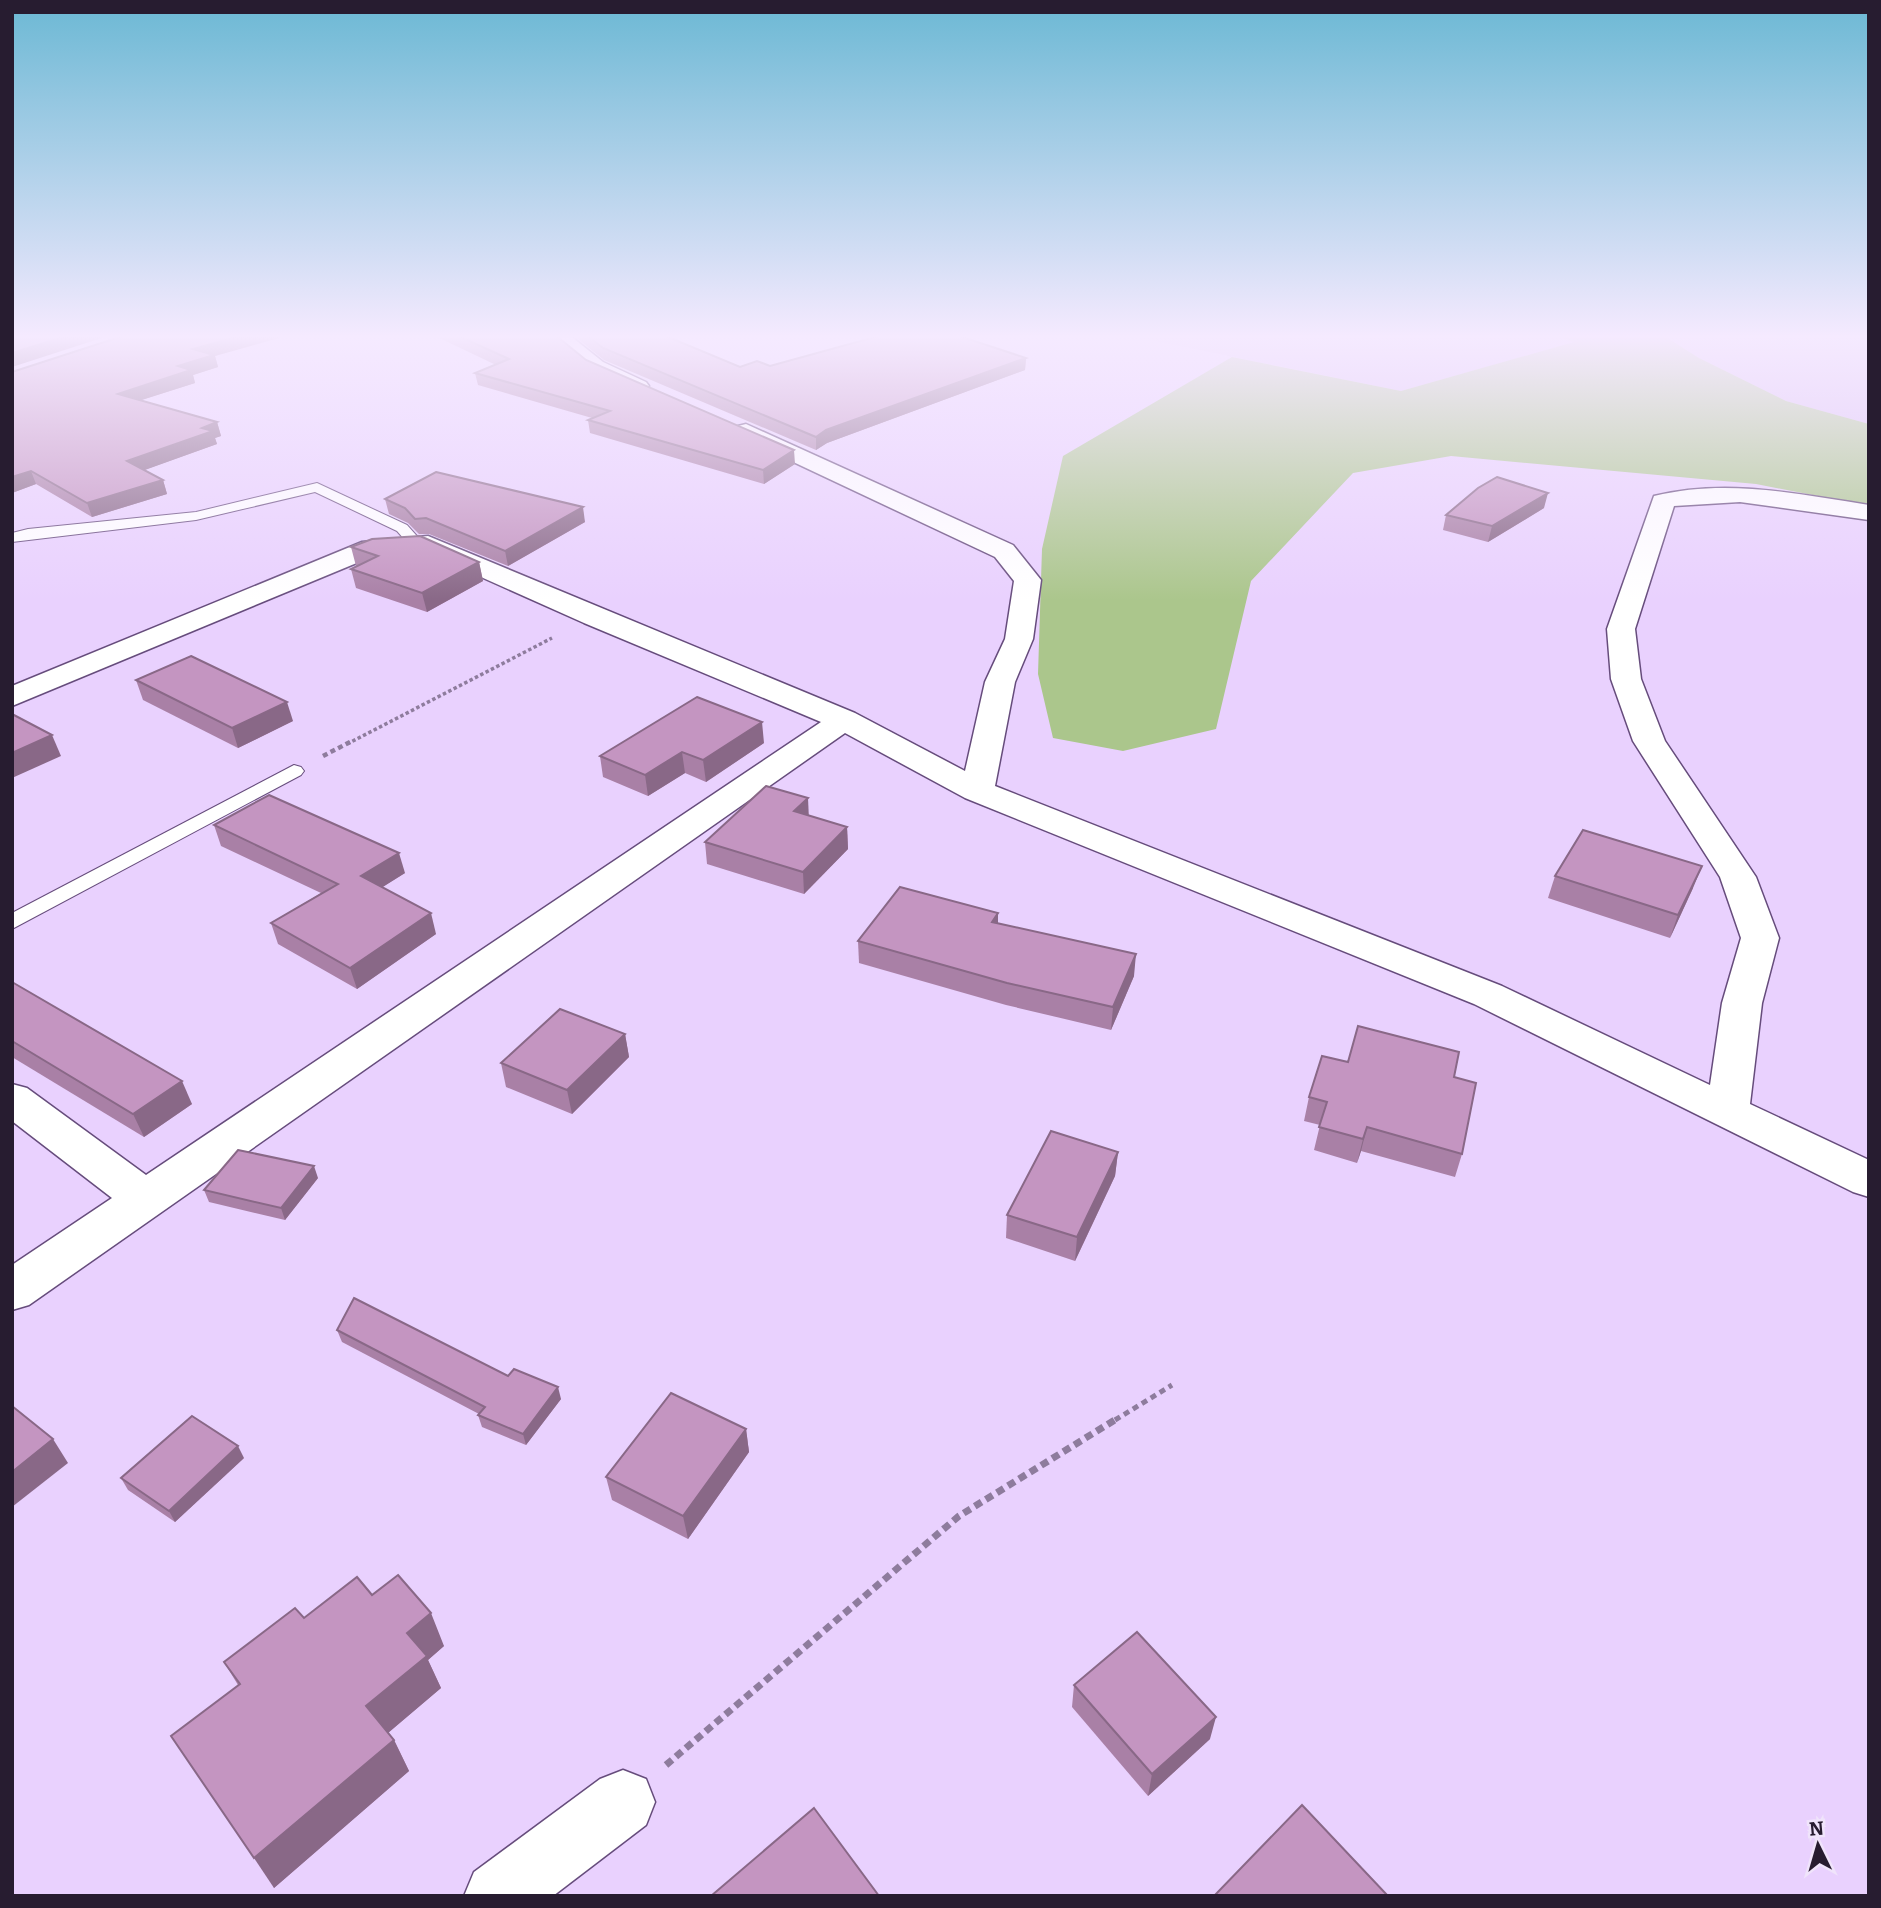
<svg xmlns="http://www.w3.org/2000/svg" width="1881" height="1908" font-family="Bitter,serif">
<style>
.built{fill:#dcc3f4}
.green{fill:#abc68c}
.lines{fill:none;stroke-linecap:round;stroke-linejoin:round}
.service-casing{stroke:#664c7c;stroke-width:2}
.minor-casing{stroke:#664c7c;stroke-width:3}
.path-far3{stroke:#8e7c9d;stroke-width:3.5;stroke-dasharray:3.5 2.5;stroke-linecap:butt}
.path-far2{stroke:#8e7c9d;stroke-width:4.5;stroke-dasharray:5 3.5;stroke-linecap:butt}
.path-far1{stroke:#8e7c9d;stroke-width:5;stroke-dasharray:6 4.5;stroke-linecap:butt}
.path{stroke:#8e7c9d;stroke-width:7;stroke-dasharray:8 5;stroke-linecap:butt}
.service{fill:#fff;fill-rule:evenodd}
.minor{fill:#fff;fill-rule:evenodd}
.wall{fill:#a980a6}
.shaded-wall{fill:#896887}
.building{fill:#c495c1;stroke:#896887;stroke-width:2}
</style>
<rect width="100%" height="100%" fill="#e9d1fe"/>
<g class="built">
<polygon points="1121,334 1553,334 1575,342 1401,391"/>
<polygon points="1661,334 1869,334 1869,424 1786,401 1699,358"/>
</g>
<polygon class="green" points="1553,334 1661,334 1699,358 1786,401 1869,424 1869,506 1756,484 1451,456 1353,473 1251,581 1216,729 1123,751 1053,738 1038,674 1042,549 1063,456 1232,357 1401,391 1574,342"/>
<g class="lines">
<g class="service-casing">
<g id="service">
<polygon points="317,483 407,525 424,544 416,549 411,547 397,531 315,492 196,520 12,542 12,533 28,529 196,512"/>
<polygon points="294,765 301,767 304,771 301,775 12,929 12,913"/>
</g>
</g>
<g class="minor-casing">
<g id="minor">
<path d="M546 334H568L603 362 646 382 649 386 646 390C622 397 561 354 546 334Z"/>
<path d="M746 424 1013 545 1041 580 1033 639 1015 682 995 786 1502 986 1710 1085 1722 1003 1741 938 1720 877 1633 741 1611 679 1607 629 1654 496C1726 478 1798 494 1869 505V520L1740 502 1674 506 1635 629 1641 679 1665 741 1756 877 1779 938 1762 1003 1750 1104 1869 1160V1197L1853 1192 1474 1004 965 798 845 733 29 1305 12 1310V1265L112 1198 12 1121V1084L27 1088 146 1175 821 722 584 623 425 552 376 555 12 706V686L362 542 428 536 855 713 965 771 985 682 1005 639 1014 581 995 557 738 436 735 431 738 426Z"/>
<polygon points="623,1770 646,1779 655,1802 646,1825 553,1896 464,1896 474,1872 600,1779"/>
</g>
</g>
<polyline class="path-far3" points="347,744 552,638"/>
<polyline class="path-far2" points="323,756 350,742"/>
<polyline class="path-far1" points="1115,1420 1172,1385"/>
<polyline class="path" points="666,1765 959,1516 1118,1418"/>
<use href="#service" class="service"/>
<use href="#minor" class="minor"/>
</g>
<g class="wall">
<polygon points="431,334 554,334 586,360 795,464 764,484 590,433 588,420 592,418 478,385 475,373 496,365"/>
<polygon points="572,334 661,334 740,367 1026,358 1025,370 827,443 816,450 604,360"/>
<polygon points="215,356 218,367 193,375 195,383 141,400 217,422 221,436 215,438 217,444 144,470 163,480 167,494 92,517 36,484 12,493 12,372"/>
<polygon points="385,499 585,522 508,566 429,534 419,534 408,523 389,514"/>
<polygon points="1544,508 1488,542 1443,530 1446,515"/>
<polygon points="351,547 479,562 483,581 427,612 356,588 351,569 356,566"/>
<polygon points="136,680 293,721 238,748 143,700"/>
<polygon points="764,743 706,782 685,773 648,796 603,777 600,756"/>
<polygon points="809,816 847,827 848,849 804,894 707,864 705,842"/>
<polygon points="214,825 405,873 382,887 436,934 357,989 278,944 271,923 321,893 221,846"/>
<polygon points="1555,876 1693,888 1670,938 1548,898"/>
<polygon points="998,923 1134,976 1111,1030 1006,1005 859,963 858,941"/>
<polygon points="12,982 192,1104 144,1137 12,1057"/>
<polygon points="625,1034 629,1057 572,1114 506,1087 501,1063"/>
<polygon points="1348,1062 1454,1077 1462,1154 1455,1177 1361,1151 1357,1163 1314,1150 1320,1125 1304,1121 1309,1097"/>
<polygon points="1118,1152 1115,1176 1075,1261 1006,1238 1007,1215"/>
<polygon points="318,1178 285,1220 209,1202 204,1190"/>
<polygon points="337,1330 508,1376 561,1399 526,1445 482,1427 478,1415 479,1414 342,1342"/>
<polygon points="746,1429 749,1452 688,1539 612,1500 606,1477"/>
<polygon points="244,1458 175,1522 128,1490 121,1478"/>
<polygon points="372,1595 444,1646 428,1660 441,1688 388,1733 394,1740 409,1771 274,1888 238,1685 224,1662 304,1618"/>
<polygon points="1074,1685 1210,1739 1148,1796 1072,1707"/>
</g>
<g class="shaded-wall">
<polygon points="73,334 114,334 12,367 12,353"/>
<polygon points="247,334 293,334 215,356 218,367 193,375 195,383 123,406 118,394 178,366 193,349"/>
<polygon points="1026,358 1025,370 827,443 816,450 816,437 826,430"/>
<polygon points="217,422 221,436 215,438 217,444 131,475 127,461 202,428"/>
<polygon points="794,450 795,464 764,484 763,470"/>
<polygon points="31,471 36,484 12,493 12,477"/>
<polygon points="163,480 167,494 92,517 87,503"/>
<polygon points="1548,493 1544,508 1488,542 1492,526"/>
<polygon points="583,507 585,522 508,566 505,551"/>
<polygon points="479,562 483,581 427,612 422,593"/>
<polygon points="287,702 293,721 238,748 232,728"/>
<polygon points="762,722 764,743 706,782 703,760"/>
<polygon points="52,735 61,756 12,778 12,753"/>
<polygon points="682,752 685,773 648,796 645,775"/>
<polygon points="808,798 809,820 794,811"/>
<polygon points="847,827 848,849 804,894 803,872"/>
<polygon points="399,853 405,873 367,897 361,876"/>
<polygon points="1702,866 1693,888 1670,938 1678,915"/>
<polygon points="431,913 436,934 357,989 350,968"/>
<polygon points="998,913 998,935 992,922"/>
<polygon points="1136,954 1134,976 1111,1030 1113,1007"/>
<polygon points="625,1034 629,1057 572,1114 567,1090"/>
<polygon points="182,1081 192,1104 144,1137 133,1114"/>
<polygon points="1367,1127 1361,1151 1357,1163 1363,1139"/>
<polygon points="1118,1152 1115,1176 1075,1261 1077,1237"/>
<polygon points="314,1166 318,1178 285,1220 281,1208"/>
<polygon points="558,1387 561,1399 526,1445 523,1434"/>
<polygon points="746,1429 749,1452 688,1539 683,1516"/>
<polygon points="53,1439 68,1463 12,1507 12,1472"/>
<polygon points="238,1446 244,1458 175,1522 169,1511"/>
<polygon points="431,1613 444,1646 428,1660 441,1688 382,1738 366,1706 407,1633"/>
<polygon points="1216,1717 1210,1739 1148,1796 1152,1774"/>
<polygon points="394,1740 409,1771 274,1888 254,1858"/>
</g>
<g class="building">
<polygon points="12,334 73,334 12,353"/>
<polygon points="129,334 247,334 193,349 214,355 178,366 191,370 118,394 217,422 202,428 213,431 127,461 163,480 87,503 31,471 12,477 12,372"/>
<polygon points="454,334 554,334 586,360 794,450 763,470 588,420 610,411 475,373 509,359"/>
<polygon points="585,334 661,334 740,367 757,361 770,366 886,334 953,334 1026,358 826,430 816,437 603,348"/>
<polygon points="436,472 583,507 505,551 426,518 415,519 405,508 385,499"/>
<polygon points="1497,477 1548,493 1492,526 1446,515 1478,488"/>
<polygon points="420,536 479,562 422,593 351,569 378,556 351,547 372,539"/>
<polygon points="191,656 287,702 232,728 136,680"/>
<polygon points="697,697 762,722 703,760 682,752 645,775 600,756"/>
<polygon points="12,714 52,735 12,753"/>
<polygon points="766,786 808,798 794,811 847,827 803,872 705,842"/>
<polygon points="269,795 399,853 361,876 431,913 350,968 271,923 338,884 214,825"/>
<polygon points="1583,830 1702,866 1678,915 1555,876"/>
<polygon points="900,887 998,913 992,922 1136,954 1113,1007 1007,983 858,941"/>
<polygon points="12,982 182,1081 133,1114 12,1041"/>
<polygon points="560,1009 625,1034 567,1090 501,1063"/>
<polygon points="1358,1026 1459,1052 1454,1077 1476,1083 1462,1154 1367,1127 1363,1139 1319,1127 1327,1102 1309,1097 1322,1056 1348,1062"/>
<polygon points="1051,1131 1118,1152 1077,1237 1007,1215"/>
<polygon points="238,1150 314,1166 281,1208 204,1190"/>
<polygon points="354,1298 508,1376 514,1369 558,1387 523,1434 478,1415 485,1407 337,1330"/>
<polygon points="671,1393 746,1429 683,1516 606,1477"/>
<polygon points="12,1406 53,1439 12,1472"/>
<polygon points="192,1416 238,1446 169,1511 121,1478"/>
<polygon points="398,1575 431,1613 407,1633 427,1656 366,1706 394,1740 254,1858 171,1736 240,1684 224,1662 295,1608 304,1618 357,1577 372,1595"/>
<polygon points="1137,1632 1216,1717 1152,1774 1074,1685"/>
<polygon points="1302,1805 1388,1896 1214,1896"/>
<polygon points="814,1808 879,1896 711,1896"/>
</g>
<linearGradient id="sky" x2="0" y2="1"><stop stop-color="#6bb8d4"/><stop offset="0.56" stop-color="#f5eaff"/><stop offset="1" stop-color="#f5eaff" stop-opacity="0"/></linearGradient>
<rect width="1881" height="601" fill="url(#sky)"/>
<rect width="1881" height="1908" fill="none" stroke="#271c30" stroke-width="28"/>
<g transform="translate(1818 1845) rotate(355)" stroke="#f0e4fb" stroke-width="5" paint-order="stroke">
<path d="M0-5L12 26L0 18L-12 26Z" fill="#271c30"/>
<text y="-10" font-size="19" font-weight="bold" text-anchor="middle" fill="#271c30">N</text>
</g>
</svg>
